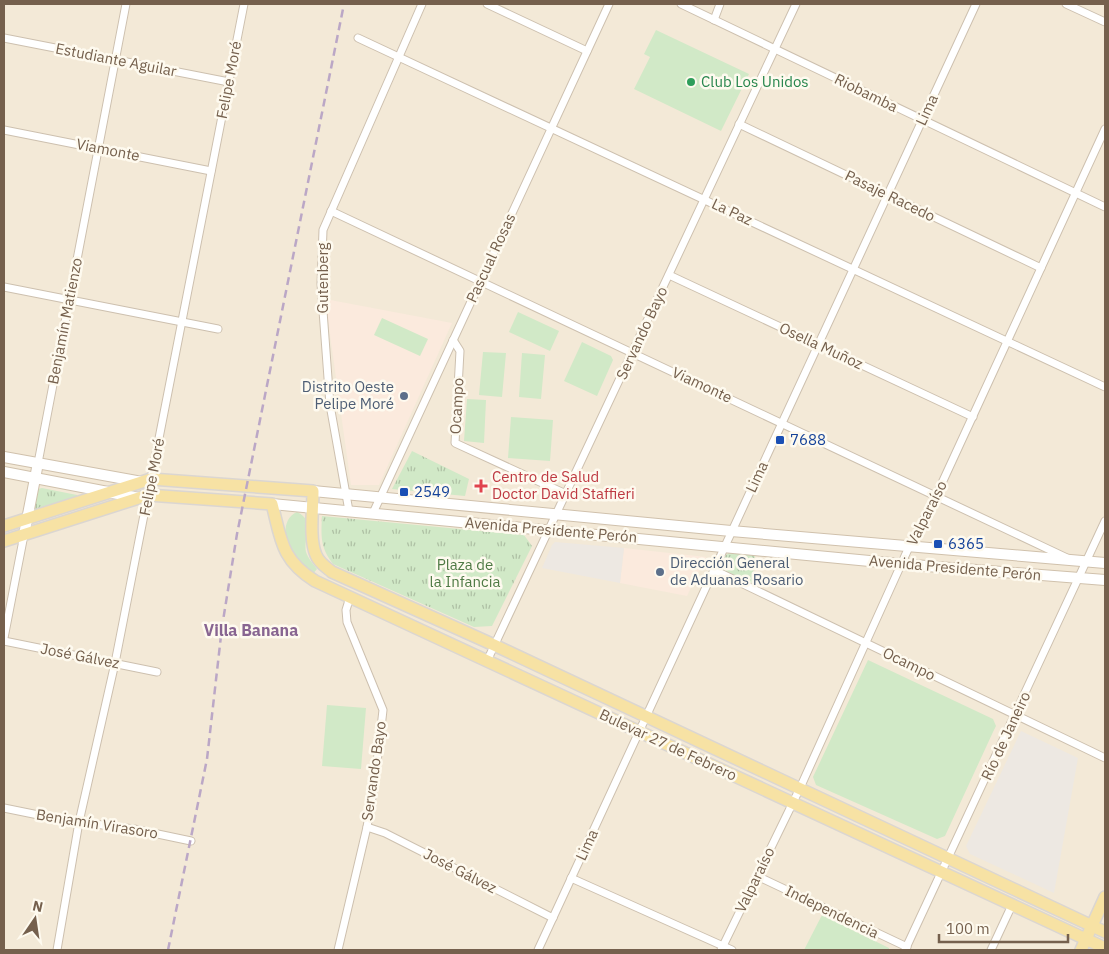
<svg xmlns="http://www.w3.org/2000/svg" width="1109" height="954" font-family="'IBM Plex Sans',sans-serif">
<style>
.residential{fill:#f3e9d7}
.commercial{fill:#fbeadd}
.industrial{fill:#ede8e2}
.grass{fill:#d1e9c7}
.park{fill:url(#park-tufts)}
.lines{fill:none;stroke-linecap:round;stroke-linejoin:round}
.street-casing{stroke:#cdc0af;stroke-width:9}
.secondary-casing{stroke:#d0c1ac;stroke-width:12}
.primary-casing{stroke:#dbd6d1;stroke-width:14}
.street{stroke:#fff;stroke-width:7}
.secondary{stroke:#fff;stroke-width:10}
.primary{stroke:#f7e2a4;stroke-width:11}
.rail{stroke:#bba7c6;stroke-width:2.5;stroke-dasharray:8 5;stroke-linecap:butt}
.leisure-dot{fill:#2e9e5b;stroke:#fefaef;stroke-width:2}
.service-dot{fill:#5c6f8a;stroke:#fefaef;stroke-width:2}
.transit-dot{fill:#1a4fb4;stroke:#fefaef;stroke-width:2}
.health-dot{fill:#e0444e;stroke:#fefaef;stroke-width:2}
.labels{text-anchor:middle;stroke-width:5;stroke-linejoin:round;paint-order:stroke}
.street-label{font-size:15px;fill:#75604d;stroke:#fefaef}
.leisure-label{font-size:15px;fill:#27864d;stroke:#fefaef;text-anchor:start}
.service-label{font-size:15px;fill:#4e5e75;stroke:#fefaef;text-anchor:end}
.transit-label{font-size:15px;fill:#164399;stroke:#fefaef;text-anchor:start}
.health-label{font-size:15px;fill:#be3a42;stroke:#fefaef;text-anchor:start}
.park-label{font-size:15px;fill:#4f7a45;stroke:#fefaef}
.neighbourhood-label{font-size:16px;font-weight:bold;fill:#886591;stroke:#fefaef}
</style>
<defs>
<pattern id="park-tufts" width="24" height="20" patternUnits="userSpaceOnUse" patternTransform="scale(1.25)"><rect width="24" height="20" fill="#d1e9c7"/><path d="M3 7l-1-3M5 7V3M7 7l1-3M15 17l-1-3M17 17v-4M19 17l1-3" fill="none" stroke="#aec0a4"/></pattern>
</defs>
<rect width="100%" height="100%" fill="#fcf7e9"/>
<rect class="residential" x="4" y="4" width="1101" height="946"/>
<g class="commercial">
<polygon points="325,299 452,323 379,485 351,485"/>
<polygon points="624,548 706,557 687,596 620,583"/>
</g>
<g class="industrial">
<polygon points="555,542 624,548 620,583 542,568 552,545"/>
<polygon points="1021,731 1078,758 1054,893 970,854 966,846"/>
</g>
<g class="grass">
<polygon points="656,30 749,74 721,131 634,89 650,57 644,54"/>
<polygon points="518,312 559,331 550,351 509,332"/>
<polygon points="382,318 428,339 420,356 374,335"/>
<polygon points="582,342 611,356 613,360 597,396 564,381"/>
<polygon points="483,352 506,353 502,397 479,395"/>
<polygon points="522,353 545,355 541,399 519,397"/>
<polygon points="467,399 486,400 484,443 464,441"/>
<polygon points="511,417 553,420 550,461 508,458"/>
<path d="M297 512C316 521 303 537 306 552 308 558 313 564 317 569L312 575C306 569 299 564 294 558 284 545 280 519 297 512Z"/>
<polygon points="868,660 993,719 996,726 993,732 945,836 937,839 816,785 813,777"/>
<polygon points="327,705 366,708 361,769 322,766"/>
<polygon points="822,915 889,948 889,950 804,950"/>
</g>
<g class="park">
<polygon points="412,451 469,479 465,496 392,489"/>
<polygon points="42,488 77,495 77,497 32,511 38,489"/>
<path d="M322 516 524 535 532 546 492 626 474 627 333 564C320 547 321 536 322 516Z"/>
<path d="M731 552 755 554 752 585 722 569C721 560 723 556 731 552Z"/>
</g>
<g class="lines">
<g class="street-casing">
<g id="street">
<polyline points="487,4 587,51"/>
<polyline points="681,4 1105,207"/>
<polyline points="1066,4 1105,22"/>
<polyline points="714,20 720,4"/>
<polyline points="4,38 229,82"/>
<polyline points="358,38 1105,387"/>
<polyline points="739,124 1041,268"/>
<polyline points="4,130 211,171"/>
<polyline points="331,211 1067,558"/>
<polyline points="669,275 973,417"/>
<polyline points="4,287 218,329"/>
<polyline points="453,340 460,351 455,443 566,494"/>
<polyline points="38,463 126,4"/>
<polyline points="349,511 330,405 321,284 323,230 422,4"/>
<polyline points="373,513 609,4"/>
<polyline points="714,570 1105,758"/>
<polyline points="4,638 24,535"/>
<polyline points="4,641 157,672"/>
<polyline points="487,661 796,4"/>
<polyline points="4,808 63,820 134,829 191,841"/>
<polyline points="367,827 385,833 553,918"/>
<polyline points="757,876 907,947"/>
<polyline points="571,878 732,950"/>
<polyline points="57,950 79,822 115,663 244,4"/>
<polyline points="338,950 367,827 375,780 383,710 347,622 346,610 350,597"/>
<polyline points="538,950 976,4"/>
<polyline points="721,950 800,788 909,547 936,496 1105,129"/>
<polyline points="905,950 1105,521"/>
<polyline points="991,950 1012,905"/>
</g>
</g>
<g class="secondary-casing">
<g id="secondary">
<polyline points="4,457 142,482"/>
<polyline points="4,472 139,498"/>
<polyline points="313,491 731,531 1105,563"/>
<polyline points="272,504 901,564 1105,580"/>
<polyline points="24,535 38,463"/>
</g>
</g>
<g class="primary-casing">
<g id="primary">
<path d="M4 526 151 479 313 491C313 510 309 539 316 555 319 563 326 567 332 572L494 645 1105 932"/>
<path d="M4 541 148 495 272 504C281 539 281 560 315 581L1105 948"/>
<polyline points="1081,950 1105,897"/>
</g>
</g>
<use href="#street" class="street"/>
<use href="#secondary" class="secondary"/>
<use href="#primary" class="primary"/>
<polyline class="rail" points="168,950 207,759 222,627 237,534 344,4"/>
</g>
<circle class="leisure-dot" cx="691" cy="82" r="5"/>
<g class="service-dot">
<circle cx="404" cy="396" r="5"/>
<circle cx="660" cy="572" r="5"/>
</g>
<g class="transit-dot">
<rect x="775" y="435" width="10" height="10" rx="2.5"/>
<rect x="399" y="487" width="10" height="10" rx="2.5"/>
<rect x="933" y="539" width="10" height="10" rx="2.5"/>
</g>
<path class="health-dot" d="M478.5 478.5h5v5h5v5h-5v5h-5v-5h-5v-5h5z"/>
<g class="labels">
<g class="street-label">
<text transform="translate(116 60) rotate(11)" y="5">Estudiante Aguilar</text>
<text transform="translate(229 80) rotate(-79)" y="5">Felipe Moré</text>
<text transform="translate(866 93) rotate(26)" y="5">Riobamba</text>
<text transform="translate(927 110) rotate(-65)" y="5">Lima</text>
<text transform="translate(108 150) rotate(11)" y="5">Viamonte</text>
<text transform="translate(890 196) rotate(26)" y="5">Pasaje Racedo</text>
<text transform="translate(732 212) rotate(25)" y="5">La Paz</text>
<text transform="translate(491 258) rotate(-65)" y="5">Pascual Rosas</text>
<text transform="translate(323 278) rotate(-90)" y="5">Gutenberg</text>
<text transform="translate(65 321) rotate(-79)" y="5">Benjamín Matienzo</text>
<text transform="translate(642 333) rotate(-65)" y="5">Servando Bayo</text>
<text transform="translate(821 346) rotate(25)" y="5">Osella Muñoz</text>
<text transform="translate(702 385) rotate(25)" y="5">Viamonte</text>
<text transform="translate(457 406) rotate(-87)" y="5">Ocampo</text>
<text transform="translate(152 477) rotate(-79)" y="5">Felipe Moré</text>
<text transform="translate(757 477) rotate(-65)" y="5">Lima</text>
<text transform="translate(927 513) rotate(-63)" y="5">Valparaíso</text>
<text transform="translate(551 530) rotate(5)" y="5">Avenida Presidente Perón</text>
<text transform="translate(955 568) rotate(5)" y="5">Avenida Presidente Perón</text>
<text transform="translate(80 656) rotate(11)" y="5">José Gálvez</text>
<text transform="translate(909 664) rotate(26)" y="5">Ocampo</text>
<text transform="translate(1006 736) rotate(-65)" y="5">Río de Janeiro</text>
<text transform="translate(668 745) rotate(25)" y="5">Bulevar 27 de Febrero</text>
<text transform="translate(374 771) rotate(-82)" y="5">Servando Bayo</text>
<text transform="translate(97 824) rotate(9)" y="5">Benjamín Virasoro</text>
<text transform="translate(587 845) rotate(-65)" y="5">Lima</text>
<text transform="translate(460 871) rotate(27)" y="5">José Gálvez</text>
<text transform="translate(755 880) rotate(-64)" y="5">Valparaíso</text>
<text transform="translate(832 912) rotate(26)" y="5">Independencia</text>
</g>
<g class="leisure-label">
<text x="701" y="87">Club Los Unidos</text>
</g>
<g class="service-label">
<text x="394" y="392">Distrito Oeste<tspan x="394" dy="17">Pelipe Moré</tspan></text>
<text x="670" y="568" text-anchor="start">Dirección General<tspan x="670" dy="17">de Aduanas Rosario</tspan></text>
</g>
<g class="transit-label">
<text x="790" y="445">7688</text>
<text x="414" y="497">2549</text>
<text x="948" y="549">6365</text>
</g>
<g class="health-label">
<text x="492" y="482">Centro de Salud<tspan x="492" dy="17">Doctor David Staffieri</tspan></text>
</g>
<g class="park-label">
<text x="465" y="570">Plaza de<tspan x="465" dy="17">la Infancia</tspan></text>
</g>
<g class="neighbourhood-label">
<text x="251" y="636">Villa Banana</text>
</g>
</g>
<rect width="1109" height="954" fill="none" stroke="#75604d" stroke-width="10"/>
<g transform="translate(35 919) rotate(13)" stroke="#fefaef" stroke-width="4" paint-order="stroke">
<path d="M0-4L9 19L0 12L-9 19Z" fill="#75604d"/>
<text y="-8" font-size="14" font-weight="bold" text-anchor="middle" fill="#75604d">N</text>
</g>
<path d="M939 934v8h129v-8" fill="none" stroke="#75604d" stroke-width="2.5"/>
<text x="946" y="934" font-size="15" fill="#75604d" stroke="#fefaef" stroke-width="4" paint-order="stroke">100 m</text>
</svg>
